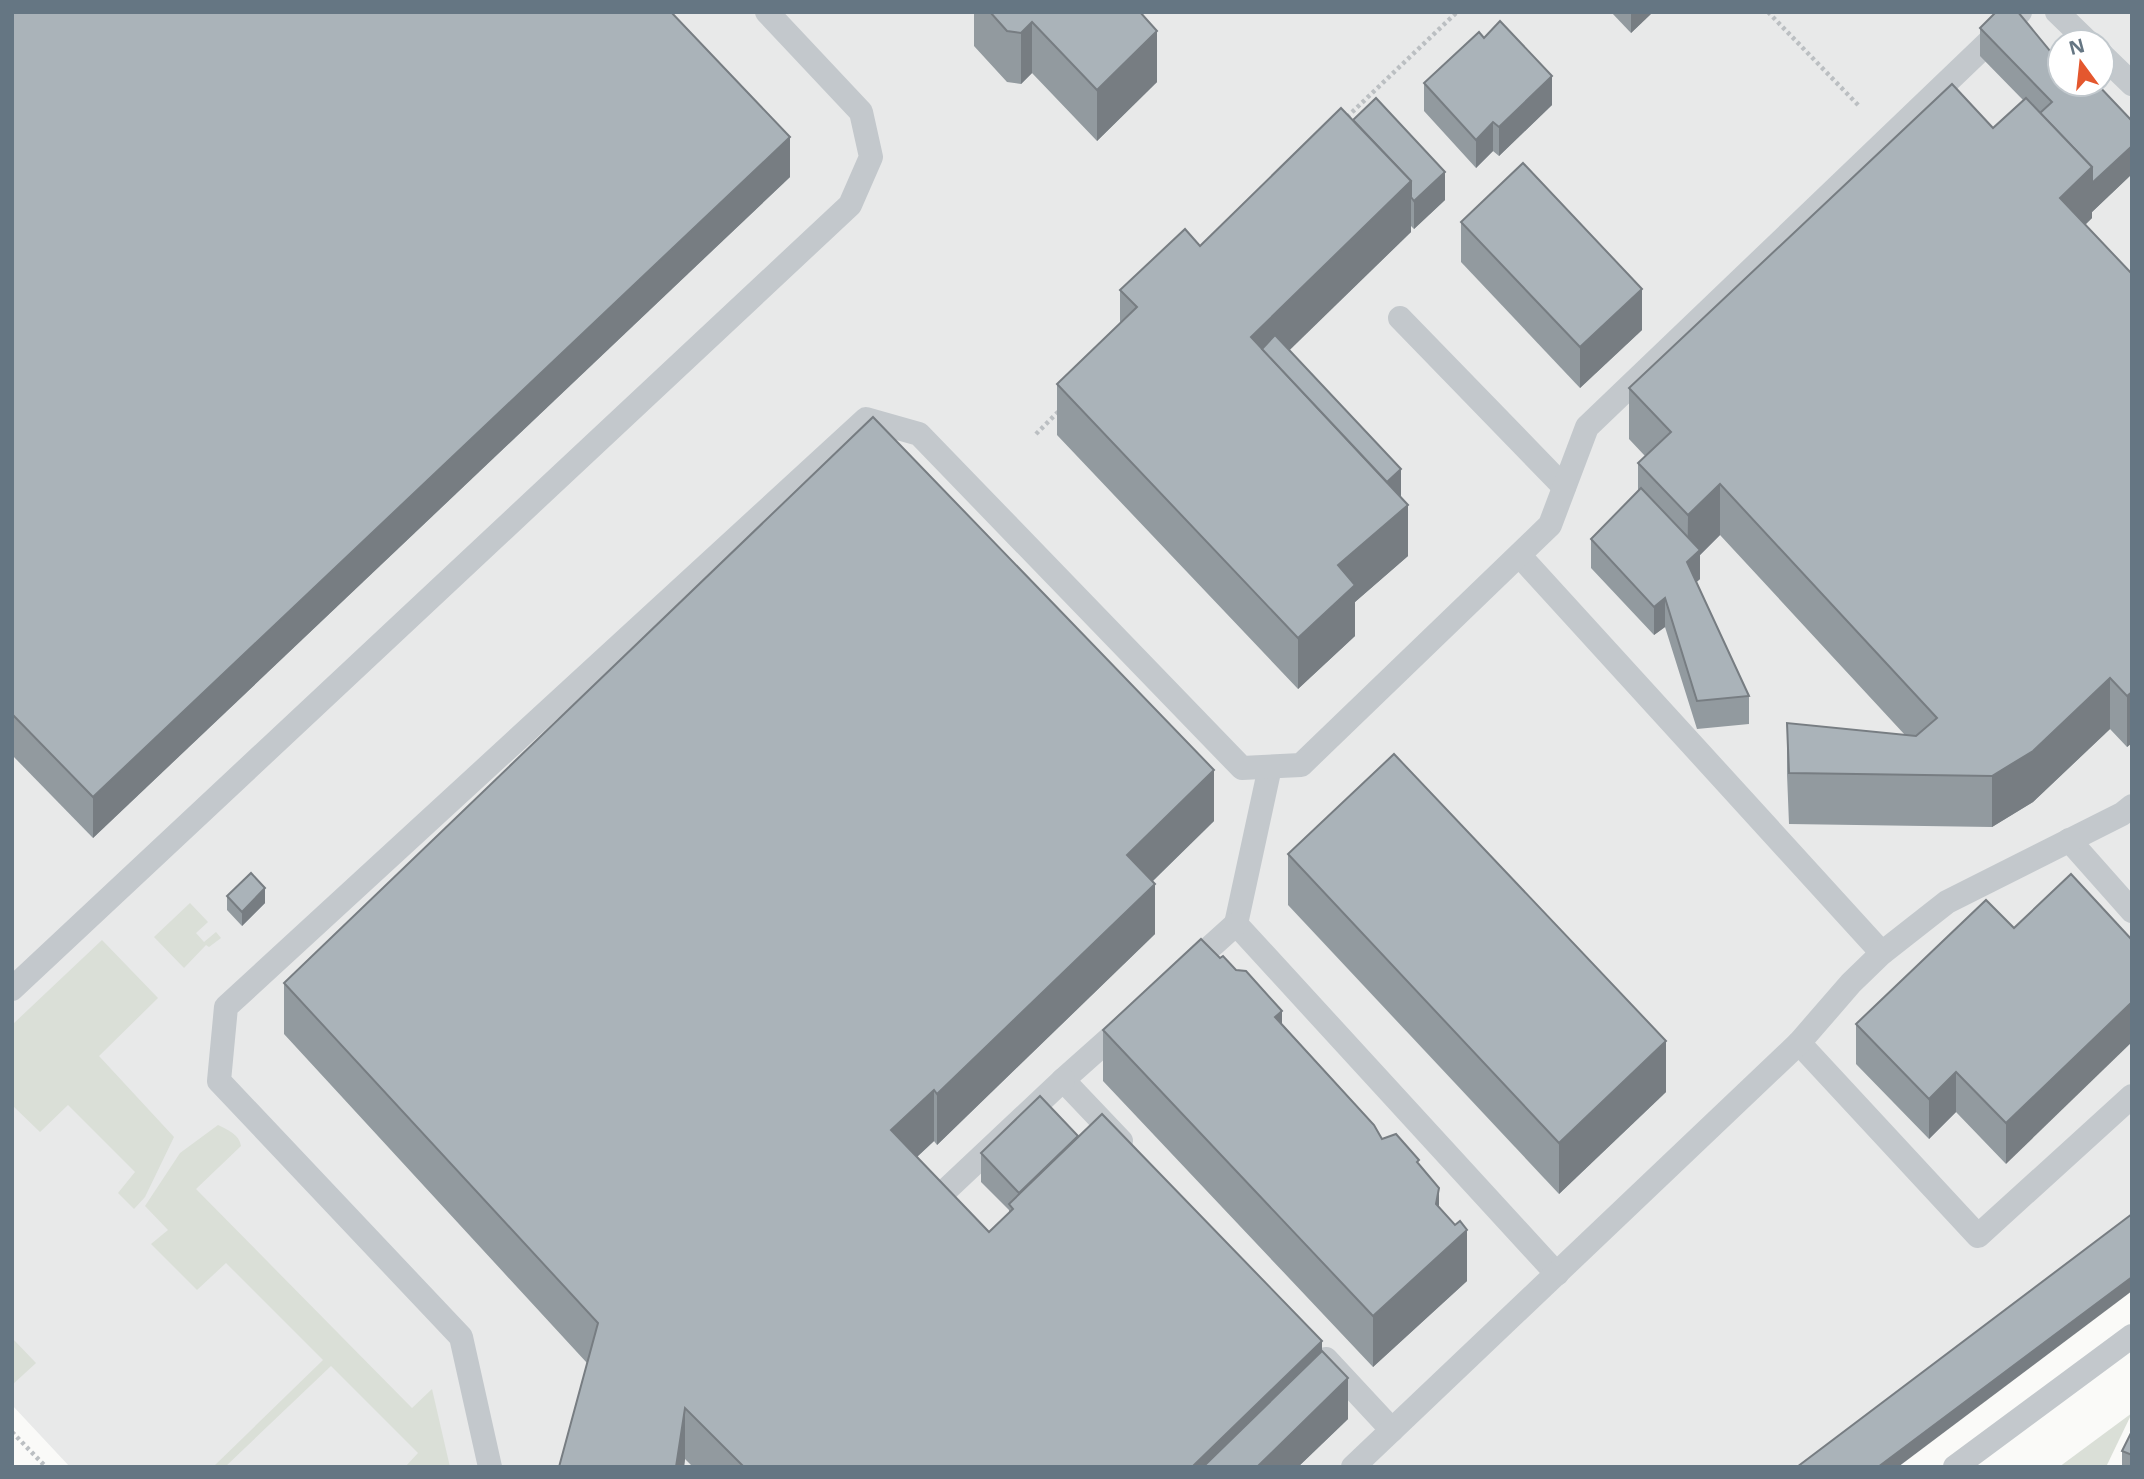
<svg xmlns="http://www.w3.org/2000/svg" width="2144" height="1479" font-family="'Open Sans',sans-serif">
<style>
.built{fill:#e8e9e9;fill-rule:evenodd}
.green{fill:#dadfd7}
.lines{fill:none;stroke-linecap:round;stroke-linejoin:round}
.path{stroke:#bbbfc2;stroke-width:4.5;stroke-dasharray:3.5 3.5;stroke-linecap:butt}
.service{stroke:#c3c8cc;stroke-width:24}
.wall{fill:#929a9f}
.shaded-wall{fill:#777d82}
.building{fill:#aab3b9;stroke:#777d82;stroke-width:2}
</style>
<rect width="100%" height="100%" fill="#fafaf8"/>
<path class="built" d="M12 12H2132V1229L1817 1467H70L12 1405ZM2060 42H2102V84H2060Z"/>
<g class="green">
<polygon points="190,903 208,922 196,933 204,942 216,932 221,938 209,947 206,945 184,968 154,937"/>
<polygon points="102,940 158,998 99,1056 174,1137 145,1197 134,1209 118,1193 135,1172 68,1105 40,1132 12,1105 12,1025"/>
<path d="M218 1125C228 1130 239 1134 241 1146L196 1189 412 1408 432 1389 450 1467H405L418 1453 331 1366 225 1467H213L323 1360 226 1263 197 1290 151 1244 168 1230 145 1206 180 1153Z"/>
<polygon points="12,1338 36,1363 12,1385"/>
<polygon points="2132,1413 2106,1467 2059,1467"/>
</g>
<g class="lines">
<g class="path">
<polyline points="1768,12 1860,107"/>
<polyline points="1347,117 1457,12"/>
<polyline points="1036,434 1060,410"/>
<polyline points="12,1432 46,1467"/>
</g>
<g class="service">
<polyline points="2057,12 2088,42"/>
<polyline points="2102,55 2132,84"/>
<polyline points="1400,318 1564,487"/>
<polyline points="1520,556 1882,953"/>
<polyline points="1270,767 1236,924 1557,1274"/>
<polyline points="2069,840 2132,911"/>
<polyline points="1185,970 1236,924"/>
<polyline points="12,989 850,205 871,157 861,112 767,12"/>
<polyline points="1799,1043 1978,1236 2132,1096"/>
<polyline points="1121,1141 1063,1080 1127,1023"/>
<polyline points="945,1191 1063,1080"/>
<polyline points="1326,1359 1392,1430"/>
<polyline points="490,1467 461,1337 219,1081 226,1007 866,419 919,434 1242,768 1301,765 1550,525 1587,427 2020,12"/>
<polyline points="1353,1467 1799,1043 1851,983 1882,953 1947,902 2122,814 2132,806"/>
<polyline points="1955,1467 2132,1336"/>
</g>
</g>
<g class="wall">
<polygon points="12,12 790,177 93,838 12,755"/>
<polygon points="974,12 1140,12 1157,82 1097,141 1032,73 1021,84 1007,82 974,46"/>
<polygon points="1611,12 1653,12 1631,33"/>
<polygon points="1980,28 2060,84 2132,121 2132,174 2092,212 2092,218 2085,225 2132,274 2132,743 2127,747 2110,729 2033,802 1992,827 1789,824 1787,774 1787,723 1905,735 1720,535 1700,555 1700,579 1696,582 1749,696 1749,724 1697,729 1665,627 1654,635 1591,568 1591,539 1638,491 1638,463 1645,456 1629,439 1629,388 1993,128 2023,100 1980,56"/>
<polygon points="1424,83 1552,105 1499,156 1493,151 1476,168 1424,111"/>
<polygon points="1353,120 1445,200 1414,229 1411,226 1411,232 1289,350 1401,497 1408,556 1355,602 1355,636 1298,689 1057,435 1057,384 1120,323 1120,290 1200,246"/>
<polygon points="1461,222 1642,330 1580,388 1461,262"/>
<polygon points="1214,821 1153,881 1155,934 937,1145 934,1141 917,1157 989,1232 1009,1213 1009,1210 981,1182 981,1153 1078,1137 1322,1351 1348,1419 1298,1467 693,1467 685,1459 684,1467 559,1467 587,1363 284,1034 284,983"/>
<polygon points="1288,854 1666,1092 1559,1194 1288,905"/>
<polygon points="227,896 265,903 242,926 227,910"/>
<polygon points="2014,928 2006,1164 1956,1112 1929,1139 1856,1064 1856,1024"/>
<polygon points="1282,1025 1382,1139 1419,1164 1439,1207 1467,1281 1373,1367 1103,1081 1103,1030"/>
<polygon points="2132,1431 2132,1467 2122,1467 2122,1451"/>
</g>
<g class="shaded-wall">
<polygon points="1631,12 1653,12 1631,33"/>
<polygon points="1032,22 1032,73 1021,84 1021,33"/>
<polygon points="1157,31 1157,82 1097,141 1097,90"/>
<polygon points="1552,76 1552,105 1499,156 1499,127"/>
<polygon points="1493,122 1493,151 1476,168 1476,140"/>
<polygon points="790,137 790,177 93,838 93,797"/>
<polygon points="2132,146 2132,174 2092,212 2092,218 2060,249 2060,198 2092,167"/>
<polygon points="1445,172 1445,200 1414,229 1414,201"/>
<polygon points="1411,181 1411,232 1265,374 1251,337"/>
<polygon points="1642,289 1642,330 1580,388 1580,347"/>
<polygon points="1401,469 1401,498 1375,493"/>
<polygon points="1720,484 1720,535 1700,555 1700,579 1687,591 1688,515"/>
<polygon points="1408,505 1408,556 1355,602 1355,636 1298,689 1298,638 1338,565"/>
<polygon points="1665,598 1665,627 1654,635 1654,607"/>
<polygon points="2110,678 2110,729 2033,802 1992,827 1992,776"/>
<polygon points="2132,692 2132,743 2127,747 2127,696"/>
<polygon points="1214,770 1214,821 1127,906 1127,855"/>
<polygon points="1155,884 1155,934 937,1145 937,1094"/>
<polygon points="265,888 265,903 242,926 242,912"/>
<polygon points="2132,1002 2132,1042 2006,1164 2006,1123"/>
<polygon points="1282,1011 1282,1062 1275,1017"/>
<polygon points="1666,1041 1666,1092 1559,1194 1559,1143"/>
<polygon points="1956,1072 1956,1112 1929,1139 1929,1099"/>
<polygon points="934,1090 934,1141 891,1181 891,1130"/>
<polygon points="1439,1188 1439,1239 1436,1204"/>
<polygon points="1467,1230 1467,1281 1373,1367 1373,1316"/>
<polygon points="2132,1277 2132,1291 1898,1467 1878,1467"/>
<polygon points="1322,1341 1322,1392 1245,1467 1192,1467"/>
<polygon points="1348,1378 1348,1419 1298,1467 1257,1467"/>
<polygon points="685,1408 685,1459 684,1467 676,1467"/>
</g>
<g class="building">
<polygon points="12,12 671,12 790,137 93,797 12,714"/>
<polygon points="990,12 1140,12 1157,31 1097,90 1032,22 1021,33 1007,31"/>
<polygon points="1996,12 2018,12 2060,63 2060,84 2097,84 2132,121 2132,146 2092,183 2092,167 2040,113 2052,102 1980,28"/>
<polygon points="1500,21 1552,76 1499,127 1493,122 1476,140 1424,83 1479,32 1484,38"/>
<polygon points="1952,84 1993,128 2026,98 2092,167 2060,198 2132,274 2132,692 2127,696 2110,678 2033,751 1992,776 1789,773 1787,723 1916,736 1937,718 1720,484 1688,515 1641,466 1638,463 1671,432 1629,388"/>
<polygon points="1376,98 1445,172 1414,201 1411,197 1411,181 1353,120"/>
<polygon points="1341,108 1411,181 1251,337 1408,505 1338,565 1355,585 1298,638 1057,384 1137,307 1120,290 1185,229 1200,246"/>
<polygon points="1523,163 1642,289 1580,347 1461,222"/>
<polygon points="1275,335 1401,469 1387,482 1262,349"/>
<polygon points="873,417 1214,770 1127,855 1155,884 937,1094 934,1090 891,1130 989,1232 1013,1209 1009,1204 1102,1114 1322,1341 1192,1467 744,1467 685,1408 676,1467 559,1467 598,1323 284,983"/>
<polygon points="1641,488 1700,550 1687,562 1749,696 1697,701 1665,598 1654,607 1591,539"/>
<polygon points="1394,754 1666,1041 1559,1143 1288,854"/>
<polygon points="251,873 265,888 242,912 227,896"/>
<polygon points="2071,874 2132,940 2132,1002 2006,1123 1956,1072 1929,1099 1856,1024 1986,900 2014,928"/>
<polygon points="1201,939 1220,958 1223,956 1236,970 1246,971 1282,1011 1275,1017 1374,1125 1382,1139 1396,1134 1419,1160 1417,1162 1439,1188 1436,1204 1455,1225 1460,1221 1467,1230 1373,1316 1103,1030"/>
<polygon points="1040,1096 1078,1136 1019,1193 981,1153"/>
<polygon points="2132,1214 2132,1277 1878,1467 1797,1467"/>
<polygon points="1322,1351 1348,1378 1257,1467 1203,1467"/>
<polygon points="2132,1431 2132,1455 2122,1451"/>
</g>
<rect width="2144" height="1479" fill="none" stroke="#657683" stroke-width="28"/>
<g transform="translate(2081 63) rotate(345)"><circle r="33" fill="#ffffff" stroke="#c1c8cd" stroke-width="2"/>
<path d="M0-5L12 26L0 18L-12 26Z" fill="#e4572e"/>
<text y="-10" font-size="19" font-weight="bold" text-anchor="middle" fill="#657683">N</text>
</g>
</svg>
